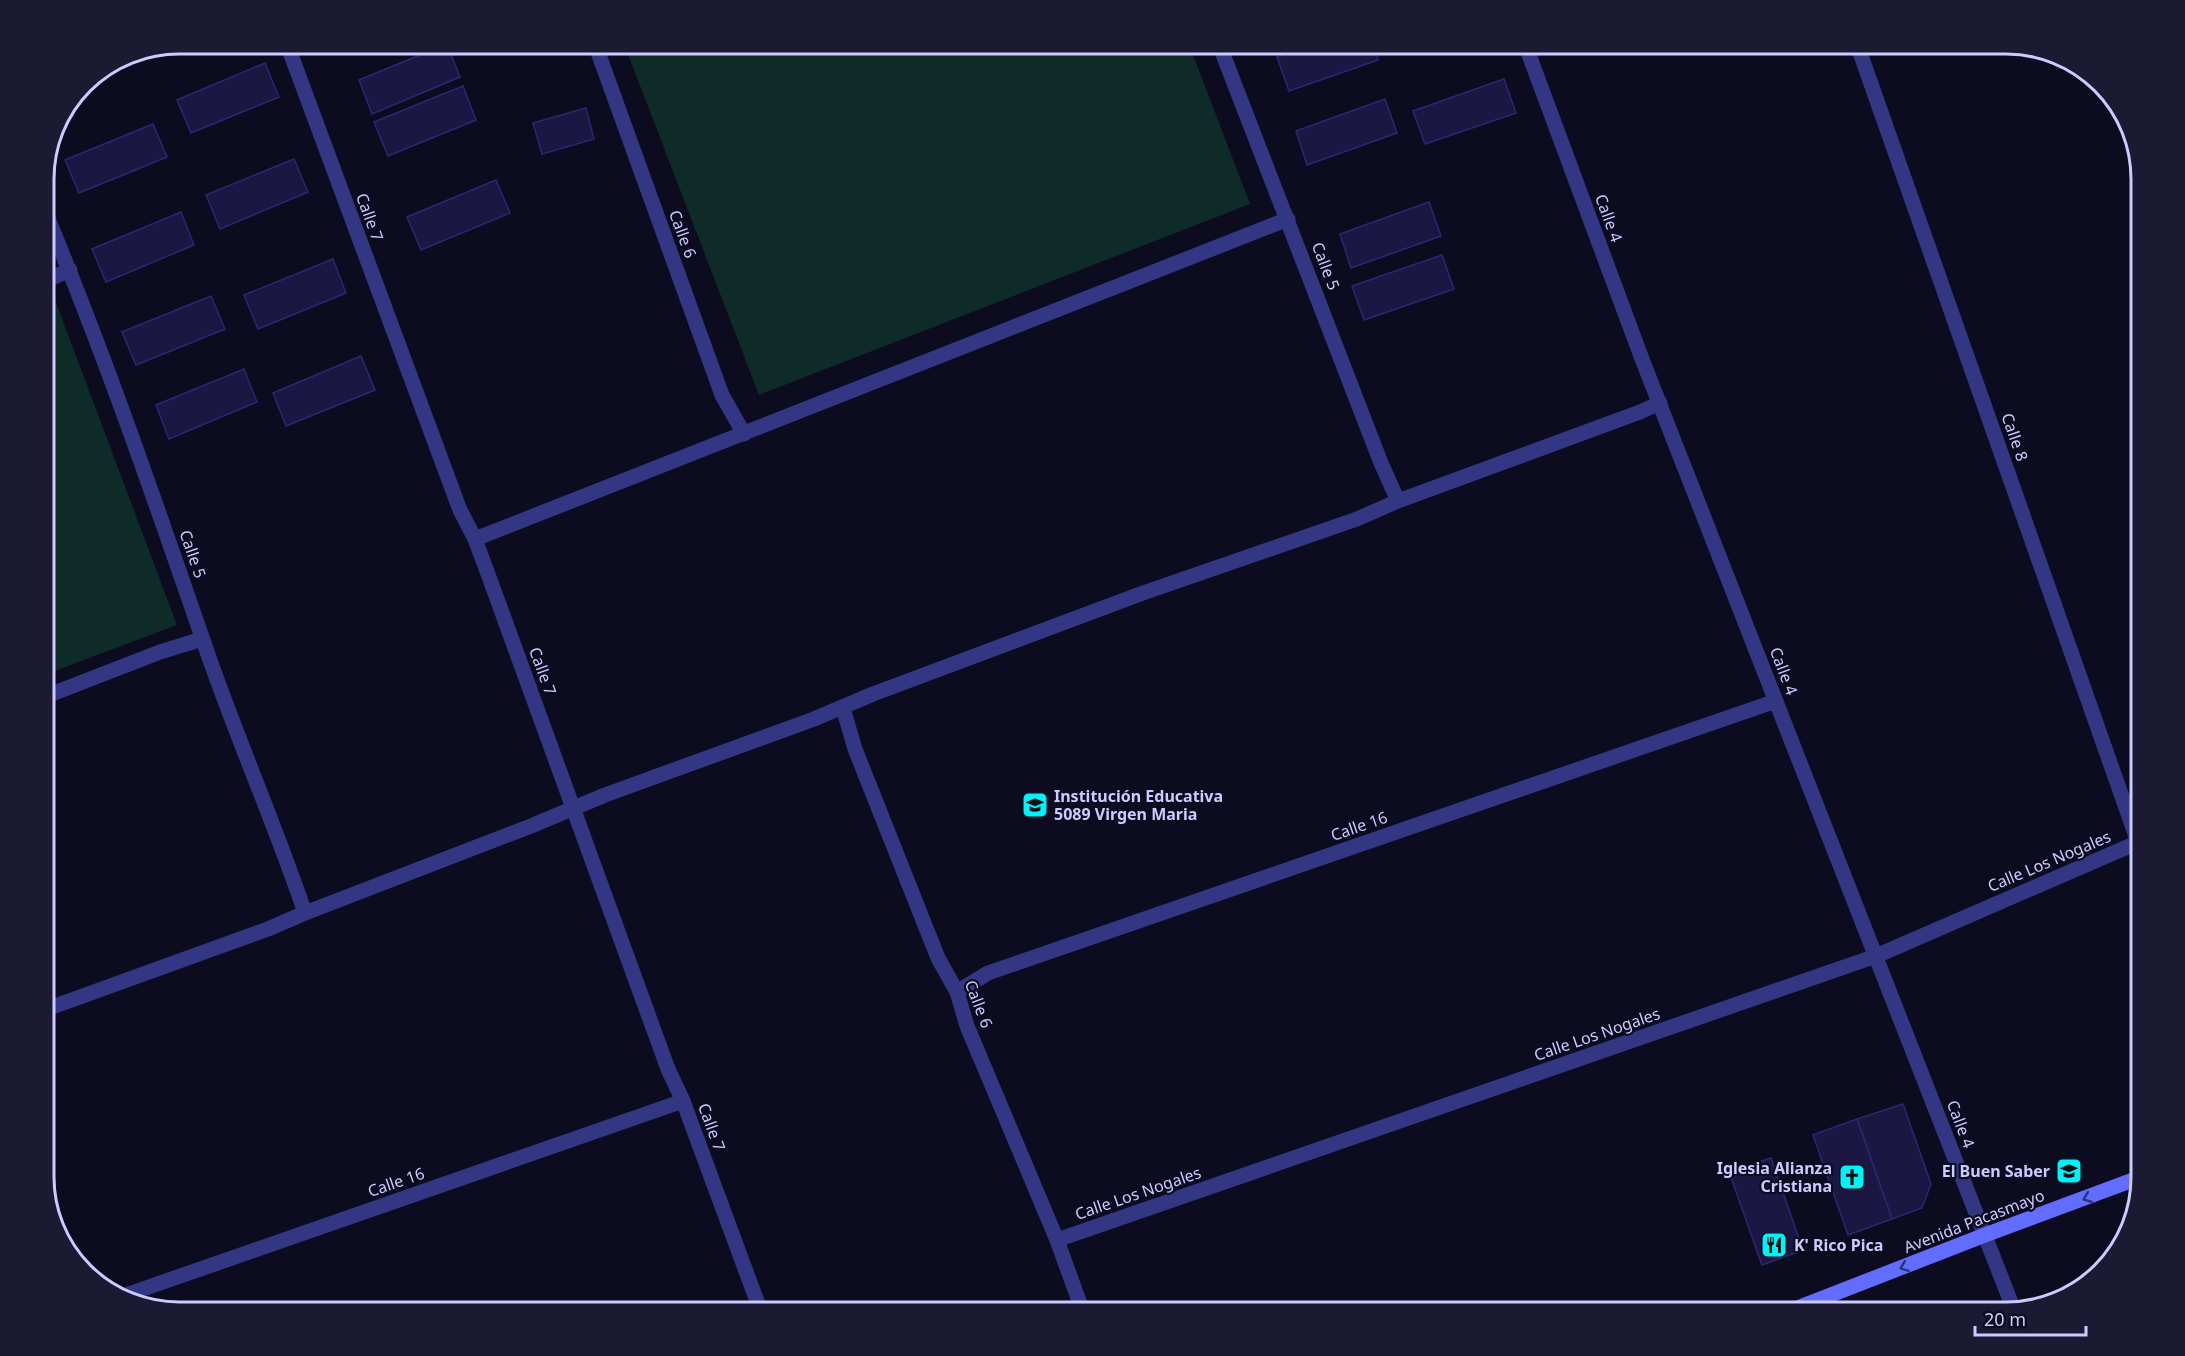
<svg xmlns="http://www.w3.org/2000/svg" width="2185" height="1356" font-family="'Noto Sans',sans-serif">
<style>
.green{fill:#0e2b27}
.building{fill:#1b1642;stroke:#2e2670;stroke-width:1.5}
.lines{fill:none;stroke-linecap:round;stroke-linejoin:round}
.street{stroke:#333783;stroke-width:15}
.secondary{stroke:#626cff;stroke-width:15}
.oneway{stroke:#2f3279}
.labels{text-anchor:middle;stroke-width:4.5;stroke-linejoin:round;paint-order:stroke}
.street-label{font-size:16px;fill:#cccbff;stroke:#0d0b20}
.poi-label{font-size:16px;font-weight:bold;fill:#cccbff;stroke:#0d0b20;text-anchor:start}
.rim{fill:none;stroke:#cccbff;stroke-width:3}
</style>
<rect width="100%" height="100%" fill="#0d0b20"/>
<g class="green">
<polygon points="624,44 1189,44 1250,204 759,395"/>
<polygon points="55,300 177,625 44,675 44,304"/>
</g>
<g class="building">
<polygon points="447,44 460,77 372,114 359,80"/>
<polygon points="1315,44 1373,44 1378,60 1289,91 1277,57"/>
<polygon points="265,63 279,97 191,133 177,100"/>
<polygon points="1504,79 1516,113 1425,144 1413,111"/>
<polygon points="463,86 476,120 388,156 374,122"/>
<polygon points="1385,99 1397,133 1307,165 1296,131"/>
<polygon points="586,108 594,139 542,154 533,123"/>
<polygon points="153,124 167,157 79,193 65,160"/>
<polygon points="294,159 308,192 220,229 206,195"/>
<polygon points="496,180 510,213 421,250 407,217"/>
<polygon points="1429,202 1441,236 1351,268 1340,234"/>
<polygon points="181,212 194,245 106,282 92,249"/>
<polygon points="1442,255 1454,289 1364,320 1352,286"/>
<polygon points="333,259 346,293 258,329 244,295"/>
<polygon points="211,296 225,329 136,365 122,332"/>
<polygon points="361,356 375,390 286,426 273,393"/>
<polygon points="244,369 257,402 169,439 156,405"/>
<polygon points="1903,1104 1931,1184 1922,1208 1892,1219 1857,1119"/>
<polygon points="1857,1119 1892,1219 1848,1235 1813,1135"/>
<polygon points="1771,1158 1803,1250 1762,1265 1729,1172"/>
</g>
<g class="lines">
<g class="street">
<polyline points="287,44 460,510 475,539 488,574 668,1069 683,1101 761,1312"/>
<polyline points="595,44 722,395 744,434"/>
<polyline points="1219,44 1381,463 1398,501"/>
<polyline points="1525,44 1642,359 2014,1310"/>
<polyline points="1857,44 2138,842"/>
<path d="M44 209C103 350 153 495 203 640 234 732 274 821 305 913"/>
<polyline points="44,281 70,270"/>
<polyline points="475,539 1288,219"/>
<polyline points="44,697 160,652 202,639"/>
<polyline points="843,708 855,749 938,958 957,992 967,1026 1057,1240 1083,1312"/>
<polyline points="957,992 988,973 1776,701"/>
<polyline points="44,1010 268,929 305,913 531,826 605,795 814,719 873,694 1143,593 1357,519 1398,501 1640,412 1660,403"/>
<polyline points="1057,1240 1876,956 2141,841"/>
<polyline points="120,1297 683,1101"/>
</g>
<g class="secondary">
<polyline points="2068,1296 2075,1293"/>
<polyline points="1787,1312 1985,1235 2141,1177"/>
</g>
</g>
<defs><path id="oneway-chevron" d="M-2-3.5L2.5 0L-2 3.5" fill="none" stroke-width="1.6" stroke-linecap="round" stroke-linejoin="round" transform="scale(1.5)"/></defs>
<g class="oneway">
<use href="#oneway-chevron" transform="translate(2087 1198) rotate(160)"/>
<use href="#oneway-chevron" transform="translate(1904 1267) rotate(159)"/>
</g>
<defs>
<g id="school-square" transform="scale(1.35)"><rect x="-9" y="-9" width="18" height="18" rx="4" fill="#00f3f6" stroke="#0d0b20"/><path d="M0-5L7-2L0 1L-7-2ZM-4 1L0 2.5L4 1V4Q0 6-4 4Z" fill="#111"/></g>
<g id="university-square" transform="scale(1.35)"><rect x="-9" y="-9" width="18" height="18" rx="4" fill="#00f3f6" stroke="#0d0b20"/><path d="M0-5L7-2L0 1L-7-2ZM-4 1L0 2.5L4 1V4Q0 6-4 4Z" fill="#111"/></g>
<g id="church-square" transform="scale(1.35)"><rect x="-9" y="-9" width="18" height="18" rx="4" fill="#00f3f6" stroke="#0d0b20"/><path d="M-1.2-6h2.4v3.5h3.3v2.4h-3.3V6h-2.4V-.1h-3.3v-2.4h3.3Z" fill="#111"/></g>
<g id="restaurant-square" transform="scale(1.35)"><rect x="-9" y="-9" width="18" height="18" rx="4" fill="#00f3f6" stroke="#0d0b20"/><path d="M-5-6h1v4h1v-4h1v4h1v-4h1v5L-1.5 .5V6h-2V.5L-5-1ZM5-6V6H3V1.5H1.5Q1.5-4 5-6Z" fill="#111"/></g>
</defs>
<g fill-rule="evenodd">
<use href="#school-square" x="1035" y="805"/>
<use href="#university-square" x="2069" y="1171"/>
<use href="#church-square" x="1852" y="1177"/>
<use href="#restaurant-square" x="1774" y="1245"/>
</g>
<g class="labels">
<g class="street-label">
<text transform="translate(370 217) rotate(70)" y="6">Calle 7</text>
<text transform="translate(1609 218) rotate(70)" y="6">Calle 4</text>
<text transform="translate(683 234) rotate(70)" y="6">Calle 6</text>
<text transform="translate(1326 266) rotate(69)" y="6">Calle 5</text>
<text transform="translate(2015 437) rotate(71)" y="6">Calle 8</text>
<text transform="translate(193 554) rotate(71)" y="6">Calle 5</text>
<text transform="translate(543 671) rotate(70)" y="6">Calle 7</text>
<text transform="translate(1784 671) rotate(69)" y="6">Calle 4</text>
<text transform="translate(1359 826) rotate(-19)" y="6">Calle 16</text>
<text transform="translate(2049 861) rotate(-23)" y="6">Calle Los Nogales</text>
<text transform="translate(979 1004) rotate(69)" y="6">Calle 6</text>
<text transform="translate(1597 1034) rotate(-19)" y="6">Calle Los Nogales</text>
<text transform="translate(1961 1124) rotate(69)" y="6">Calle 4</text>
<text transform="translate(712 1127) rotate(70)" y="6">Calle 7</text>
<text transform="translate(396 1182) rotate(-19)" y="6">Calle 16</text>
<text transform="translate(1138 1193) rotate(-19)" y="6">Calle Los Nogales</text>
<text transform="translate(1974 1221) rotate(-21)" y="6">Avenida Pacasmayo</text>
</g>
<g class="poi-label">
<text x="1054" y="802">Institución Educativa<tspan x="1054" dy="18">5089 Virgen Maria</tspan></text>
<text x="1832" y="1174" text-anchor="end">Iglesia Alianza<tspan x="1832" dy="18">Cristiana</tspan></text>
<text x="2050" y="1177" text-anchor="end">El Buen Saber</text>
<text x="1794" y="1251">K' Rico Pica</text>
</g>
</g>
<path d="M0 0H2185V1356H0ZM179 54H2006A125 125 0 0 1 2131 179V1177A125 125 0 0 1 2006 1302H179A125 125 0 0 1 54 1177V179A125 125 0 0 1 179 54Z" fill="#1c1a32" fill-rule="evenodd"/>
<path class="rim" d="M179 54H2006A125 125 0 0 1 2131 179V1177A125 125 0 0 1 2006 1302H179A125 125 0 0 1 54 1177V179A125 125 0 0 1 179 54Z"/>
<path d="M1975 1326v9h111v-9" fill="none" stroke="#cccbff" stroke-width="3"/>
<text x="1984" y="1326" font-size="18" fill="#cccbff" stroke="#0d0b20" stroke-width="4.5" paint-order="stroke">20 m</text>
</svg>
